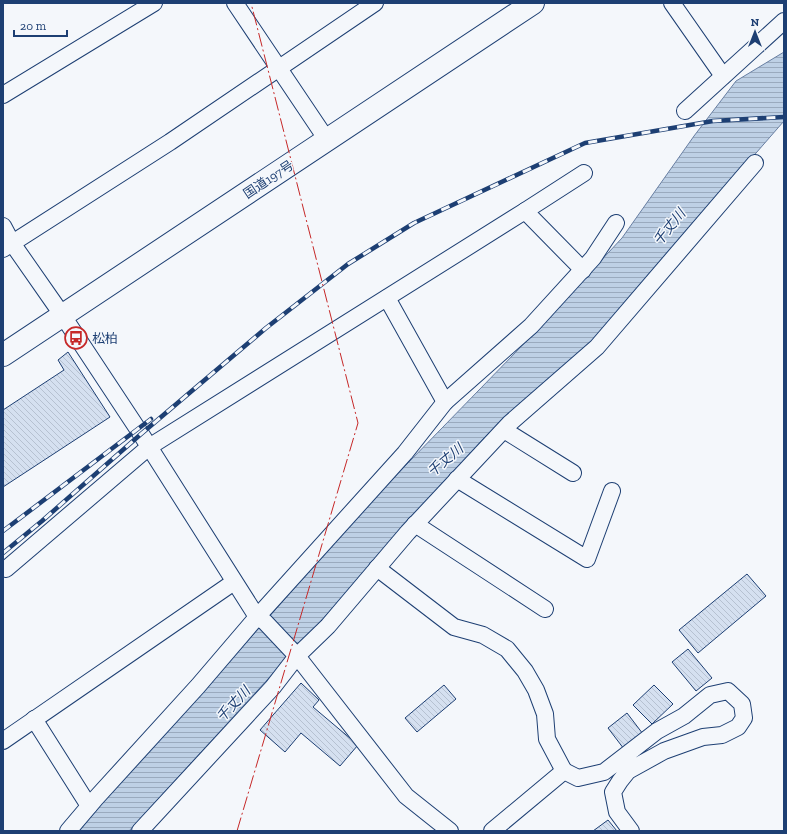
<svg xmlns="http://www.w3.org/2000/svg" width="787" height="834" font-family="'Zilla Slab','Noto Sans JP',serif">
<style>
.water{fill:url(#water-rules);stroke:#687fa3}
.building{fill:url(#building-back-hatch);stroke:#1d3f73}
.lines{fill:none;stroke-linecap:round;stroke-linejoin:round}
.street-casing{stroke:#1d3f73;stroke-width:18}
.highway-casing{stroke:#1d3f73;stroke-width:24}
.street{stroke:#f4f7fb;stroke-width:16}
.highway{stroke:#f4f7fb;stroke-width:22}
.rail-casing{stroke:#1d3f73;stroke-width:4.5}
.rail{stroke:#f4f7fb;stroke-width:3;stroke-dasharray:9;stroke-linecap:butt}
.power{stroke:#c62828;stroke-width:1;stroke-dasharray:14 3 2 3;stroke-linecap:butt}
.labels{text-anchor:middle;stroke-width:3;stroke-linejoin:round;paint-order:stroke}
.street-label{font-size:13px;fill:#1d3f73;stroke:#f4f7fb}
.poi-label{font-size:13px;fill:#1d3f73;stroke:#f4f7fb;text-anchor:start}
.water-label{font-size:14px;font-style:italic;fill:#1d3f73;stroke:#f4f7fb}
</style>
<defs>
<pattern id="water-rules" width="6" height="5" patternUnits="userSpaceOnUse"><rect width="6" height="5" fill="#bed0e5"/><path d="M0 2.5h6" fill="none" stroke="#9aaabe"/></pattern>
<pattern id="building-back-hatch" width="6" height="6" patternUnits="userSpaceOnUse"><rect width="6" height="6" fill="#d5e0f0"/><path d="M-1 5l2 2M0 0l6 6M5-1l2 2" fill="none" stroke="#b6c1d1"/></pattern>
</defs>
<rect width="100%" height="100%" fill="#f4f7fb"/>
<polygon class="water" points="784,52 784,121 592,341 484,438 320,622 129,831 77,831 268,618 370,502 515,353 622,238 694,136 736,81"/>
<g class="building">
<polygon points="68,352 110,417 3,487 3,410 64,370 58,360"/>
<polygon points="747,574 766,596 698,653 679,630"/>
<polygon points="688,649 712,678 696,691 672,662"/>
<polygon points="301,683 319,700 313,707 358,745 340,766 301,733 285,752 260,730"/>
<polygon points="444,685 456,699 417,732 405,718"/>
<polygon points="654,685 673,704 652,724 633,705"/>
<polygon points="627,713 643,734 624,749 608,728"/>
<polygon points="608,820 617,831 593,831"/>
</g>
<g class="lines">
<g class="street-casing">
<g id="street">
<polyline points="235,3 327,140"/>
<polyline points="672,3 723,76"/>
<polyline points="3,95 154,3"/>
<polyline points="685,111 784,21"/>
<polyline points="525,211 584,173"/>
<polyline points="3,226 12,243 63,316 141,434 257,617 265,622 297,656 406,796 450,831"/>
<polyline points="3,249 170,142 375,3"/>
<polyline points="387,298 445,402"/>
<polyline points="504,430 573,473"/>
<polyline points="457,479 587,559 612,491"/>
<polyline points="415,524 545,609"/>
<polyline points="377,568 454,627 483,635 507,649 525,671 536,690 545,714 547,739 564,771"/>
<polyline points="6,569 149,447 525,211 583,270"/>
<polyline points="34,719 89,806"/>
<polyline points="3,741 234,582"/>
<polyline points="68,831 96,798 198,686 257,617 405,453 445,402 531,326 593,258 616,223"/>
<polyline points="140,831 273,687 297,656 328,626 408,532 510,423 597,347 755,163"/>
<polyline points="492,831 564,771 578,778 604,772 657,731 684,716 710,695 728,691 742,704 744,718 738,727 722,735 703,737 664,751 628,771 620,781 613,792 617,812 631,831"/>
</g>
</g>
<g class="highway-casing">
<polyline id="highway" points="3,355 533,3"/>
</g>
<use href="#street" class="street"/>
<use href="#highway" class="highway"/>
<g class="rail-casing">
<g id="rail">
<polyline points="3,531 151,419"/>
<polyline points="3,553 42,521 141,434 266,328 348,264 414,223 585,143 713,121 784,117"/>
</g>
</g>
<use href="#rail" class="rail"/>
<polyline class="power" points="237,831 358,423 251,3"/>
</g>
<defs>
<g id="bus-ring" transform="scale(1.15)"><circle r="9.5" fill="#f4f7fb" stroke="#c62828" stroke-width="1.5"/><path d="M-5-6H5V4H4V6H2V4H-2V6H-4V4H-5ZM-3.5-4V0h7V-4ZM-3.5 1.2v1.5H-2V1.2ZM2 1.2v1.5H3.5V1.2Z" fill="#c62828"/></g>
</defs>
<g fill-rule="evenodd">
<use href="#bus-ring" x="76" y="338"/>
</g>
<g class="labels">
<g class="street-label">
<text transform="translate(268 179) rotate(-34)" y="5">国道197号</text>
</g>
<g class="poi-label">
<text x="92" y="343">松柏</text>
</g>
<g class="water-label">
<text transform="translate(669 227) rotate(-51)" y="5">千丈川</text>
<text transform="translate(445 460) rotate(-40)" y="5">千丈川</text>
<text transform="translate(233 704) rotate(-47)" y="5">千丈川</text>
</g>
</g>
<rect width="787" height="834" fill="none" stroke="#1d3f73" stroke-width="8"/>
<g transform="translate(755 32)" stroke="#f4f7fb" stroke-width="3" paint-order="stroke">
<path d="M0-3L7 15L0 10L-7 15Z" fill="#1d3f73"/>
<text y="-6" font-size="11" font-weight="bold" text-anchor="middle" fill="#1d3f73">N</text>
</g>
<path d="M14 30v6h53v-6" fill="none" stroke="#1d3f73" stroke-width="2"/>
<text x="20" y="30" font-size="12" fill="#1d3f73" stroke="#f4f7fb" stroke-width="3" paint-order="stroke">20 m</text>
</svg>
